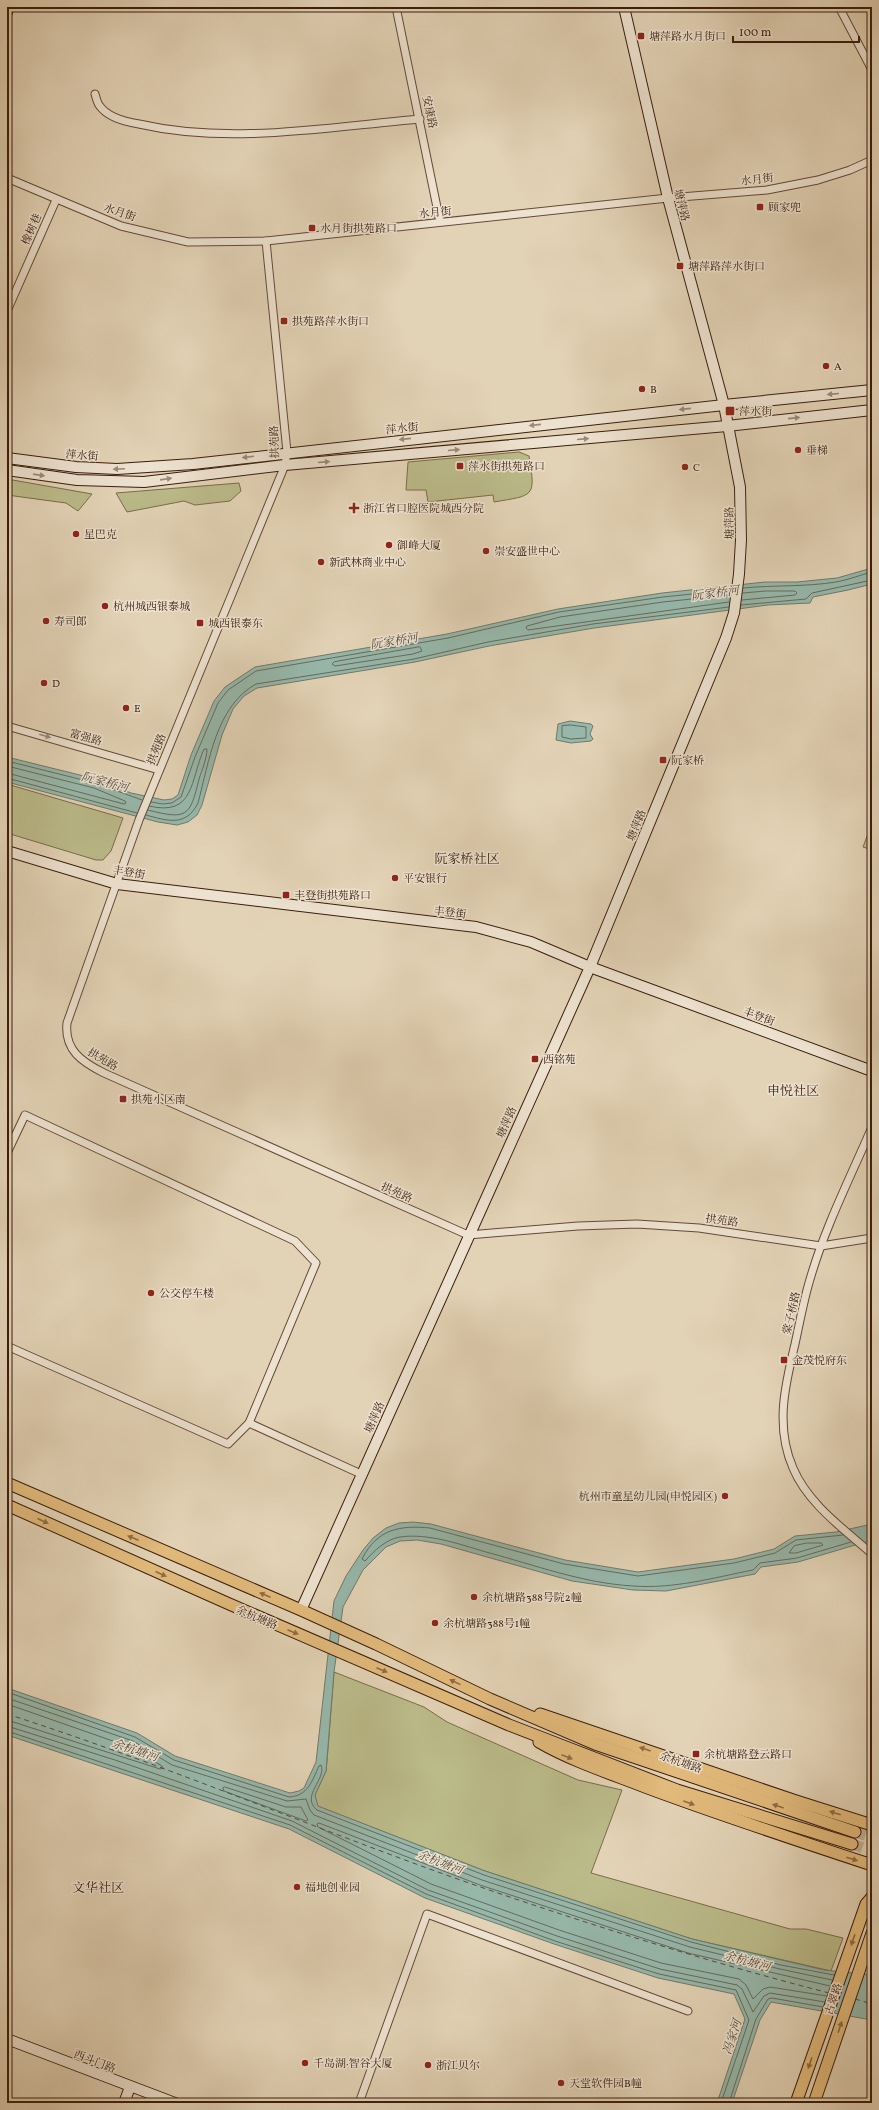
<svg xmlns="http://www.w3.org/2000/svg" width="879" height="2110" font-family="Vollkorn,'Noto Serif SC',serif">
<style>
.green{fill:#bbba89;stroke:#7a6c4a}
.water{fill:#96b8ab;stroke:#717a6b}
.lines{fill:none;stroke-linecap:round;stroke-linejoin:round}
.shore{stroke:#686a5c;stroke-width:1}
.ferry{stroke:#564c3c;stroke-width:1;stroke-dasharray:5 4;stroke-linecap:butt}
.primary-tunnel{stroke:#c1af94;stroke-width:11;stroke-dasharray:11 5.5;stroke-linecap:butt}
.street-casing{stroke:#644a36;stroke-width:9}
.secondary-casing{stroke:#3a1d0c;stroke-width:12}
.primary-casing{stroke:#3a1d0c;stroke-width:13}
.street{stroke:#ede2d0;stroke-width:7}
.secondary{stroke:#ede2d0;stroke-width:10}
.primary{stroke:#e2ba7b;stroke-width:11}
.oneway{fill:#9c8978}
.oneway2{fill:#8e6c44}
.poi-dot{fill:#8f2418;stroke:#ede2d0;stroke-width:1.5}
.labels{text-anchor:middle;stroke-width:3;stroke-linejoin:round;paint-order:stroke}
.poi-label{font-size:11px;fill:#3a1d0c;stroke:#ede2d0;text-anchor:start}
.street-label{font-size:11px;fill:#3a1d0c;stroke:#ede2d0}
.water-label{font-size:12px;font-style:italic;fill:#564c3c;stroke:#ede2d0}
.quarter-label{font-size:13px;fill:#3a1d0c;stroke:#ede2d0}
</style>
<rect width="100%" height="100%" fill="#e3d3b6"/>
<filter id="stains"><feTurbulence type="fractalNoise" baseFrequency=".005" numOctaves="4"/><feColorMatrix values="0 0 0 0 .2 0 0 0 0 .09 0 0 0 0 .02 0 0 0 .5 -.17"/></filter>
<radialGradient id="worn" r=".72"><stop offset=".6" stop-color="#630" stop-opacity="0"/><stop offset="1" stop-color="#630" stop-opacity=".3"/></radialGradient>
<g class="green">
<path d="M519 452 529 456C536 498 534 495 494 502L493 495 428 502 426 490H406L408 462Z"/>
<polygon points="7,479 92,494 78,511 66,503 7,495"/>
<polygon points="239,483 241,491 230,501 195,505 184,501 127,512 116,493"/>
<polygon points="7,784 123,818 111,851 103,860 96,860 7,833"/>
<polygon points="872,823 872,850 863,847"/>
<polygon points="334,1672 424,1707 447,1722 578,1780 622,1790 591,1873 790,1929 806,1929 843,1938 831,1971 692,1939 485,1871 317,1806 315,1795 326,1771 327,1761"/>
</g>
<g class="water">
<polygon points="872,568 872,584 848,590 813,597 810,603 768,605 594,628 489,646 415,662 257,688 244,696 233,709 222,735 202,805 197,815 188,822 177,825 158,822 7,782 7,757 96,779 131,793 164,800 172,799 178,795 191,755 214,701 225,687 255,667 447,634 558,609 662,593 765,582 797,582 837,578"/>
<polygon points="570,721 591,724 593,726 590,734 593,739 591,741 571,743 556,740 558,724"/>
<polygon points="413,1522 431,1524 565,1560 638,1572 734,1559 774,1549 795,1536 836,1532 872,1524 872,1540 798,1562 761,1567 755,1574 666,1591 633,1590 572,1581 441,1544 417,1540 400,1541 386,1547 363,1570 343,1607 334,1672 326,1771 315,1795 318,1806 485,1871 692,1939 824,1970 872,1975 872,2020 771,2002 760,2020 732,2103 717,2103 745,2019 734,1994 658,1978 554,1944 425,1898 289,1829 7,1735 7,1688 137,1733 175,1756 290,1793 299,1791 304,1788 316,1762 334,1601 346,1576 363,1550 373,1538 386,1528 399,1523"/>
</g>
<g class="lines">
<g class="shore">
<path d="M743 588C774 585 805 587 836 582 848 580 860 575 872 572"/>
<polyline points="742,600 795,595 797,593 795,591 766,591 743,593"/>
<polyline points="729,602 528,630 526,628 527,626 560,617 663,602 730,595"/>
<polyline points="741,605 806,599 812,593 872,580"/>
<polygon points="420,647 422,651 413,654 335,666 332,664 334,662"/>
<polygon points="571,725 586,727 586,738 571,739 562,737 562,726"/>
<polyline points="7,761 95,783 142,800"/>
<polyline points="7,766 94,788 125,801 126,803 124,804 7,773"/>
<polyline points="7,778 137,813"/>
<polyline points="151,802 163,804 172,803 181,797 195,757 218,703 228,690 256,671 448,638 559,612 663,597 731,590"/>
<path d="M148 810C187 820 190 817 199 779 202 770 207 758 207 749H204C190 780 195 817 149 806"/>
<path d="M146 815C168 821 186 827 198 803 209 762 216 706 256 684L414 659 488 642 593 624 729 607"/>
<path d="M843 1535 796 1540 775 1553 734 1563 638 1576 564 1564 430 1528C400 1525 377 1529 362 1559L365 1561C374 1551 386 1539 400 1537 428 1533 459 1544 486 1552 535 1565 582 1583 633 1586 674 1589 712 1578 753 1570L760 1563 797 1558 851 1542"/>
<polygon points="807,1543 821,1543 823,1545 796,1553 789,1553 794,1546"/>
<path d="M7 1692 135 1737 174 1760 289 1797C308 1796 312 1781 319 1766L321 1765C327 1779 300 1796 317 1810L484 1875 691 1942 781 1965 834 1975"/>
<polyline points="7,1698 133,1741 172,1765 287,1801 306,1799 310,1810 314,1815 482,1880 690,1947 780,1969 832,1980"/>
<polyline points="7,1704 130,1747 162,1766 163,1768 160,1769 7,1720"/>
<polyline points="7,1726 115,1760 292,1821 428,1890 557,1936 660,1969 737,1985 742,1989 753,2012 764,1996 770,1993 825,2002"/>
<polyline points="7,1731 290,1825 426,1894 555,1941 659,1974 736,1990 749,2020 721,2103"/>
<polygon points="225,1787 286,1807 301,1807 308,1820 306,1821 224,1791 223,1788"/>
<polyline points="827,1996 770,1987 763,1989 753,1999 746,1985 739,1979 661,1963 559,1930 431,1884 318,1827 317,1824 319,1823 480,1885 688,1953 830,1986"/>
<polyline points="729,2103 756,2019 768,1999 772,1998 823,2007"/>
</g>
<g class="ferry">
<path d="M7 1714C157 1762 301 1823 449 1876 574 1920 701 1960 829 1993"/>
<polyline points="855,1999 872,2004"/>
</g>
<g class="primary-tunnel">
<polyline points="855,1832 872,1837"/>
<polyline points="852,1844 872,1851"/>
</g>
<g class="street-casing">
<g id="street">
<polyline points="396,7 440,222"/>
<polyline points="839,7 872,70"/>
<path d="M95 94C96 97 97 102 99 105 107 117 126 122 139 124 231 145 327 127 420 119"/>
<polyline points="7,178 121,226 188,242 266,241 668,198 767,190 818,180 850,170 872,160"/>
<path d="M266 241 287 452 285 465 139 820 67 1023C64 1050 82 1062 104 1073L468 1235 578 1226 637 1224 699 1228 821 1246 872 1238"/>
<polyline points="7,311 56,200"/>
<polyline points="7,726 159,770"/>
<path d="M872 1127C851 1176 826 1225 811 1276 804 1298 800 1321 795 1344 785 1385 775 1427 793 1468 808 1504 844 1529 872 1554"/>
<polyline points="7,1153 25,1115 295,1241 316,1263 249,1423 228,1444 7,1346"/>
<polyline points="249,1423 361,1474"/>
<polyline points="359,2103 427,1914 688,2011"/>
</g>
</g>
<g class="secondary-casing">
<g id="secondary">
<polyline points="7,12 9,7"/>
<polyline points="7,458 76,467 117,469 193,464 724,405 872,390"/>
<polyline points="7,470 77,480 144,482 285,465 727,426 872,410"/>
<polyline points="7,851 117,884 476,927 531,942 590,967 872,1071"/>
<polyline points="301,1610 590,967 726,638 734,613 739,574 741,540 740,487 724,405 668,198 624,7"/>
<polyline points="7,2039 175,2103"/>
<polyline points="124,2103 130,2087"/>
</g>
</g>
<g class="primary-casing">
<g id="primary">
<polyline points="7,1483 301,1610 376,1644 490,1699 595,1744 855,1832"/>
<polyline points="7,1505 227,1603 509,1725 677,1790 852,1844"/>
<polyline points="540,1714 796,1801 872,1825"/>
<path d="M539 1742C572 1761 609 1773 645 1787 720 1815 796 1840 872 1865"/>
<polyline points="796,2103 866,1904 872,1897"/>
<polyline points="814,2103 872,1933"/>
</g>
</g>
<use href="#street" class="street"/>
<use href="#secondary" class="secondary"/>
<use href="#primary" class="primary"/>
</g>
<defs><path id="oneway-solid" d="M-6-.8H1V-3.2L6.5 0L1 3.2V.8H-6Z"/></defs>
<g class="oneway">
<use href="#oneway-solid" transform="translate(833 394) rotate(175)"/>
<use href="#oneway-solid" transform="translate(685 409) rotate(174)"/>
<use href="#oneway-solid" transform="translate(794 418) rotate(-6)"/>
<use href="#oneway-solid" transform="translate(535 425) rotate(174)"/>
<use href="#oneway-solid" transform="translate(405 439) rotate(174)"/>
<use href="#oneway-solid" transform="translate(583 439) rotate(-5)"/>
<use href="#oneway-solid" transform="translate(454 450) rotate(-5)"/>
<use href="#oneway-solid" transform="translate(248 457) rotate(173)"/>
<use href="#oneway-solid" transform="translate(324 462) rotate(-5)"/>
<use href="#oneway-solid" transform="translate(119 469) rotate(178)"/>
<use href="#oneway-solid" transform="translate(39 475) rotate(8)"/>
<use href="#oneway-solid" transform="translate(166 479) rotate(-8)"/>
<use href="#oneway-solid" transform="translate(45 736) rotate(16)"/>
</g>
<g class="oneway2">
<use href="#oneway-solid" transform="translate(43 1521) rotate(24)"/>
<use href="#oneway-solid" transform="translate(133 1538) rotate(-157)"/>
<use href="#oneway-solid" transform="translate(161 1574) rotate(24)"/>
<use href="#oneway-solid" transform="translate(265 1595) rotate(-157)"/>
<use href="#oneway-solid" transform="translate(293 1632) rotate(23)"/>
<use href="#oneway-solid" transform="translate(382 1670) rotate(23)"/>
<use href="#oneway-solid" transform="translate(455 1682) rotate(-154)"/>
<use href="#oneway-solid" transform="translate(645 1749) rotate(-161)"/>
<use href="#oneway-solid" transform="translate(567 1757) rotate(21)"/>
<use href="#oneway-solid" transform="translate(689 1803) rotate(20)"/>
<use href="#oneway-solid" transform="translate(778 1806) rotate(-161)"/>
<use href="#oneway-solid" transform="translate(835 1813) rotate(-163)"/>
<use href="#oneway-solid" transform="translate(852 1859) rotate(18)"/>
<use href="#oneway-solid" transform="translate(853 1940) rotate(109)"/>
<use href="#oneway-solid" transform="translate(840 2027) rotate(-71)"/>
<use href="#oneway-solid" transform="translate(810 2063) rotate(109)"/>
</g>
<g class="poi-dot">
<rect x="637" y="32" width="8" height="8" rx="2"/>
<rect x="756" y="203" width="8" height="8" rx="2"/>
<rect x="308" y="224" width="8" height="8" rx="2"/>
<rect x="676" y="262" width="8" height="8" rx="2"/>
<rect x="280" y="317" width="8" height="8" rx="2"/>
<circle cx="826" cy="366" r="4"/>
<circle cx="642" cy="389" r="4"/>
<rect x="725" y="406" width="10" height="10" rx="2"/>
<circle cx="798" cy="450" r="4"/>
<rect x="456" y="462" width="8" height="8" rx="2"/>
<circle cx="685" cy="467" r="4"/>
<path d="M352 502h4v4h4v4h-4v4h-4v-4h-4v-4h4z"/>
<circle cx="76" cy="534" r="4"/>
<circle cx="389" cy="545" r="4"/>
<circle cx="486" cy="551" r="4"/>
<circle cx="321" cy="562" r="4"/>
<circle cx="105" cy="606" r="4"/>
<circle cx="46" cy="621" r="4"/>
<rect x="196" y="619" width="8" height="8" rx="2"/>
<circle cx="44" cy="683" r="4"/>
<circle cx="126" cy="708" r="4"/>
<rect x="659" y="756" width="8" height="8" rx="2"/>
<circle cx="395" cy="878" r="4"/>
<rect x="282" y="891" width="8" height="8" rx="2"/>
<rect x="531" y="1055" width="8" height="8" rx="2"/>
<rect x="119" y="1095" width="8" height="8" rx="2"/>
<circle cx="151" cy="1293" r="4"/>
<rect x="780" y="1356" width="8" height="8" rx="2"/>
<circle cx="725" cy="1496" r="4"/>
<circle cx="474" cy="1597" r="4"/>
<circle cx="435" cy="1623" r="4"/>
<rect x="692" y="1750" width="8" height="8" rx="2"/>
<circle cx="297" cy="1887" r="4"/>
<circle cx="305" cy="2063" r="4"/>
<circle cx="428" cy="2065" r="4"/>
<circle cx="561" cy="2083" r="4"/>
</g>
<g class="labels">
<g class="poi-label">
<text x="649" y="40">塘萍路水月街口</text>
<text x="768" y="211">顾家兜</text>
<text x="320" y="232">水月街拱苑路口</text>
<text x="688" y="270">塘萍路萍水街口</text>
<text x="292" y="325">拱苑路萍水街口</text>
<text x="834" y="370">A</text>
<text x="650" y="393">B</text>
<text x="739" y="415">萍水街</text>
<text x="806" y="454">垂梯</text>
<text x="468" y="470">萍水街拱苑路口</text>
<text x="693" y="471">C</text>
<text x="363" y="512">浙江省口腔医院城西分院</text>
<text x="84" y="538">星巴克</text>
<text x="397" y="549">御峰大厦</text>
<text x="494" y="555">崇安盛世中心</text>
<text x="329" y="566">新武林商业中心</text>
<text x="113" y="610">杭州城西银泰城</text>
<text x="54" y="625">寿司郎</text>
<text x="208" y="627">城西银泰东</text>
<text x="52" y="687">D</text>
<text x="134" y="712">E</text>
<text x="671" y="764">阮家桥</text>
<text x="403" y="882">平安银行</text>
<text x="294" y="899">丰登街拱苑路口</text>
<text x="543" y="1063">西铭苑</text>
<text x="131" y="1103">拱苑小区南</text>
<text x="159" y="1297">公交停车楼</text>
<text x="792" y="1364">金茂悦府东</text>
<text x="717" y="1500" text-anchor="end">杭州市童星幼儿园(申悦园区)</text>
<text x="482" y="1601">余杭塘路388号院2幢</text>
<text x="443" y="1627">余杭塘路388号1幢</text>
<text x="704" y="1758">余杭塘路登云路口</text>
<text x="305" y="1891">福地创业园</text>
<text x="313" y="2067">千岛湖·智谷大厦</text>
<text x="436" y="2069">浙江贝尔</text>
<text x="569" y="2087">天堂软件园B幢</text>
</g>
<g class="street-label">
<text transform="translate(430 112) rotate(78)" y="4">安康路</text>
<text transform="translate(757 179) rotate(-7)" y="4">水月街</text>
<text transform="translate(682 205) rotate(76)" y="4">塘萍路</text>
<text transform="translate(120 212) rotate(19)" y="4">水月街</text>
<text transform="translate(435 212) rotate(-6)" y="4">水月街</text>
<text transform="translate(31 229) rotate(-66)" y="4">橡树巷</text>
<text transform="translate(402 428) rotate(-6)" y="4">萍水街</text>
<text transform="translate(274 442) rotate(-92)" y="4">拱苑路</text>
<text transform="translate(82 455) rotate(4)" y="4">萍水街</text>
<text transform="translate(729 523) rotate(-91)" y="4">塘萍路</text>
<text transform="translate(86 737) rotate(16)" y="4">富强路</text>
<text transform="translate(156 749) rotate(-68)" y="4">拱苑路</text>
<text transform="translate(636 825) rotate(-68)" y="4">塘萍路</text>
<text transform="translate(129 872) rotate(10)" y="4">丰登街</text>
<text transform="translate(450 912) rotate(7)" y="4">丰登街</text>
<text transform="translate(759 1016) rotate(20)" y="4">丰登街</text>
<text transform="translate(103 1059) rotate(30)" y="4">拱苑路</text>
<text transform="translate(506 1122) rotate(-66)" y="4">塘萍路</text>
<text transform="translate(397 1192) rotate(24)" y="4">拱苑路</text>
<text transform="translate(722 1220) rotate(8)" y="4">拱苑路</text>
<text transform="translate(791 1313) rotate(-77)" y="4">棠子桥路</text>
<text transform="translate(374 1417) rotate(-66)" y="4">塘萍路</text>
<text transform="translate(257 1617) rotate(23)" y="4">余杭塘路</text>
<text transform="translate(681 1762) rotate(19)" y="4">余杭塘路</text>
<text transform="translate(833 1999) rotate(-71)" y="4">古翠路</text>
<text transform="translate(95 2061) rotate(21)" y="4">西斗门路</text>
</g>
<g class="water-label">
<text transform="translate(715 593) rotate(-7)" y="4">阮家桥河</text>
<text transform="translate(394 641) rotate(-9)" y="4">阮家桥河</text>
<text transform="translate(105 782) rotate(14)" y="4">阮家桥河</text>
<text transform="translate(135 1750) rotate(18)" y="4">余杭塘河</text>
<text transform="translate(440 1862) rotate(21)" y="4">余杭塘河</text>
<text transform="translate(747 1961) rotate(15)" y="4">余杭塘河</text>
<text transform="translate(732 2037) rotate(-72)" y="4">冯家河</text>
</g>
<g class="quarter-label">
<text x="467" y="863">阮家桥社区</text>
<text x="793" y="1095">申悦社区</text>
<text x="98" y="1892">文华社区</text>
</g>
</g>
<rect width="879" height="2110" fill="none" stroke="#e3d3b6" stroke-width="24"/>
<rect x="8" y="8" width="863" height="2094" fill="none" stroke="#3a1d0c" stroke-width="2"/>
<rect x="12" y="12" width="855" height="2086" fill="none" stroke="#3a1d0c"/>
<path d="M733 36v6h126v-6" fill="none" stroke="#3a1d0c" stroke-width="2"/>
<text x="739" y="36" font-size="12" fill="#3a1d0c" stroke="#ede2d0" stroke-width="3" paint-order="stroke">100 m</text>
<rect width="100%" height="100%" filter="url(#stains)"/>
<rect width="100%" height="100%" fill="url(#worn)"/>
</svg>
